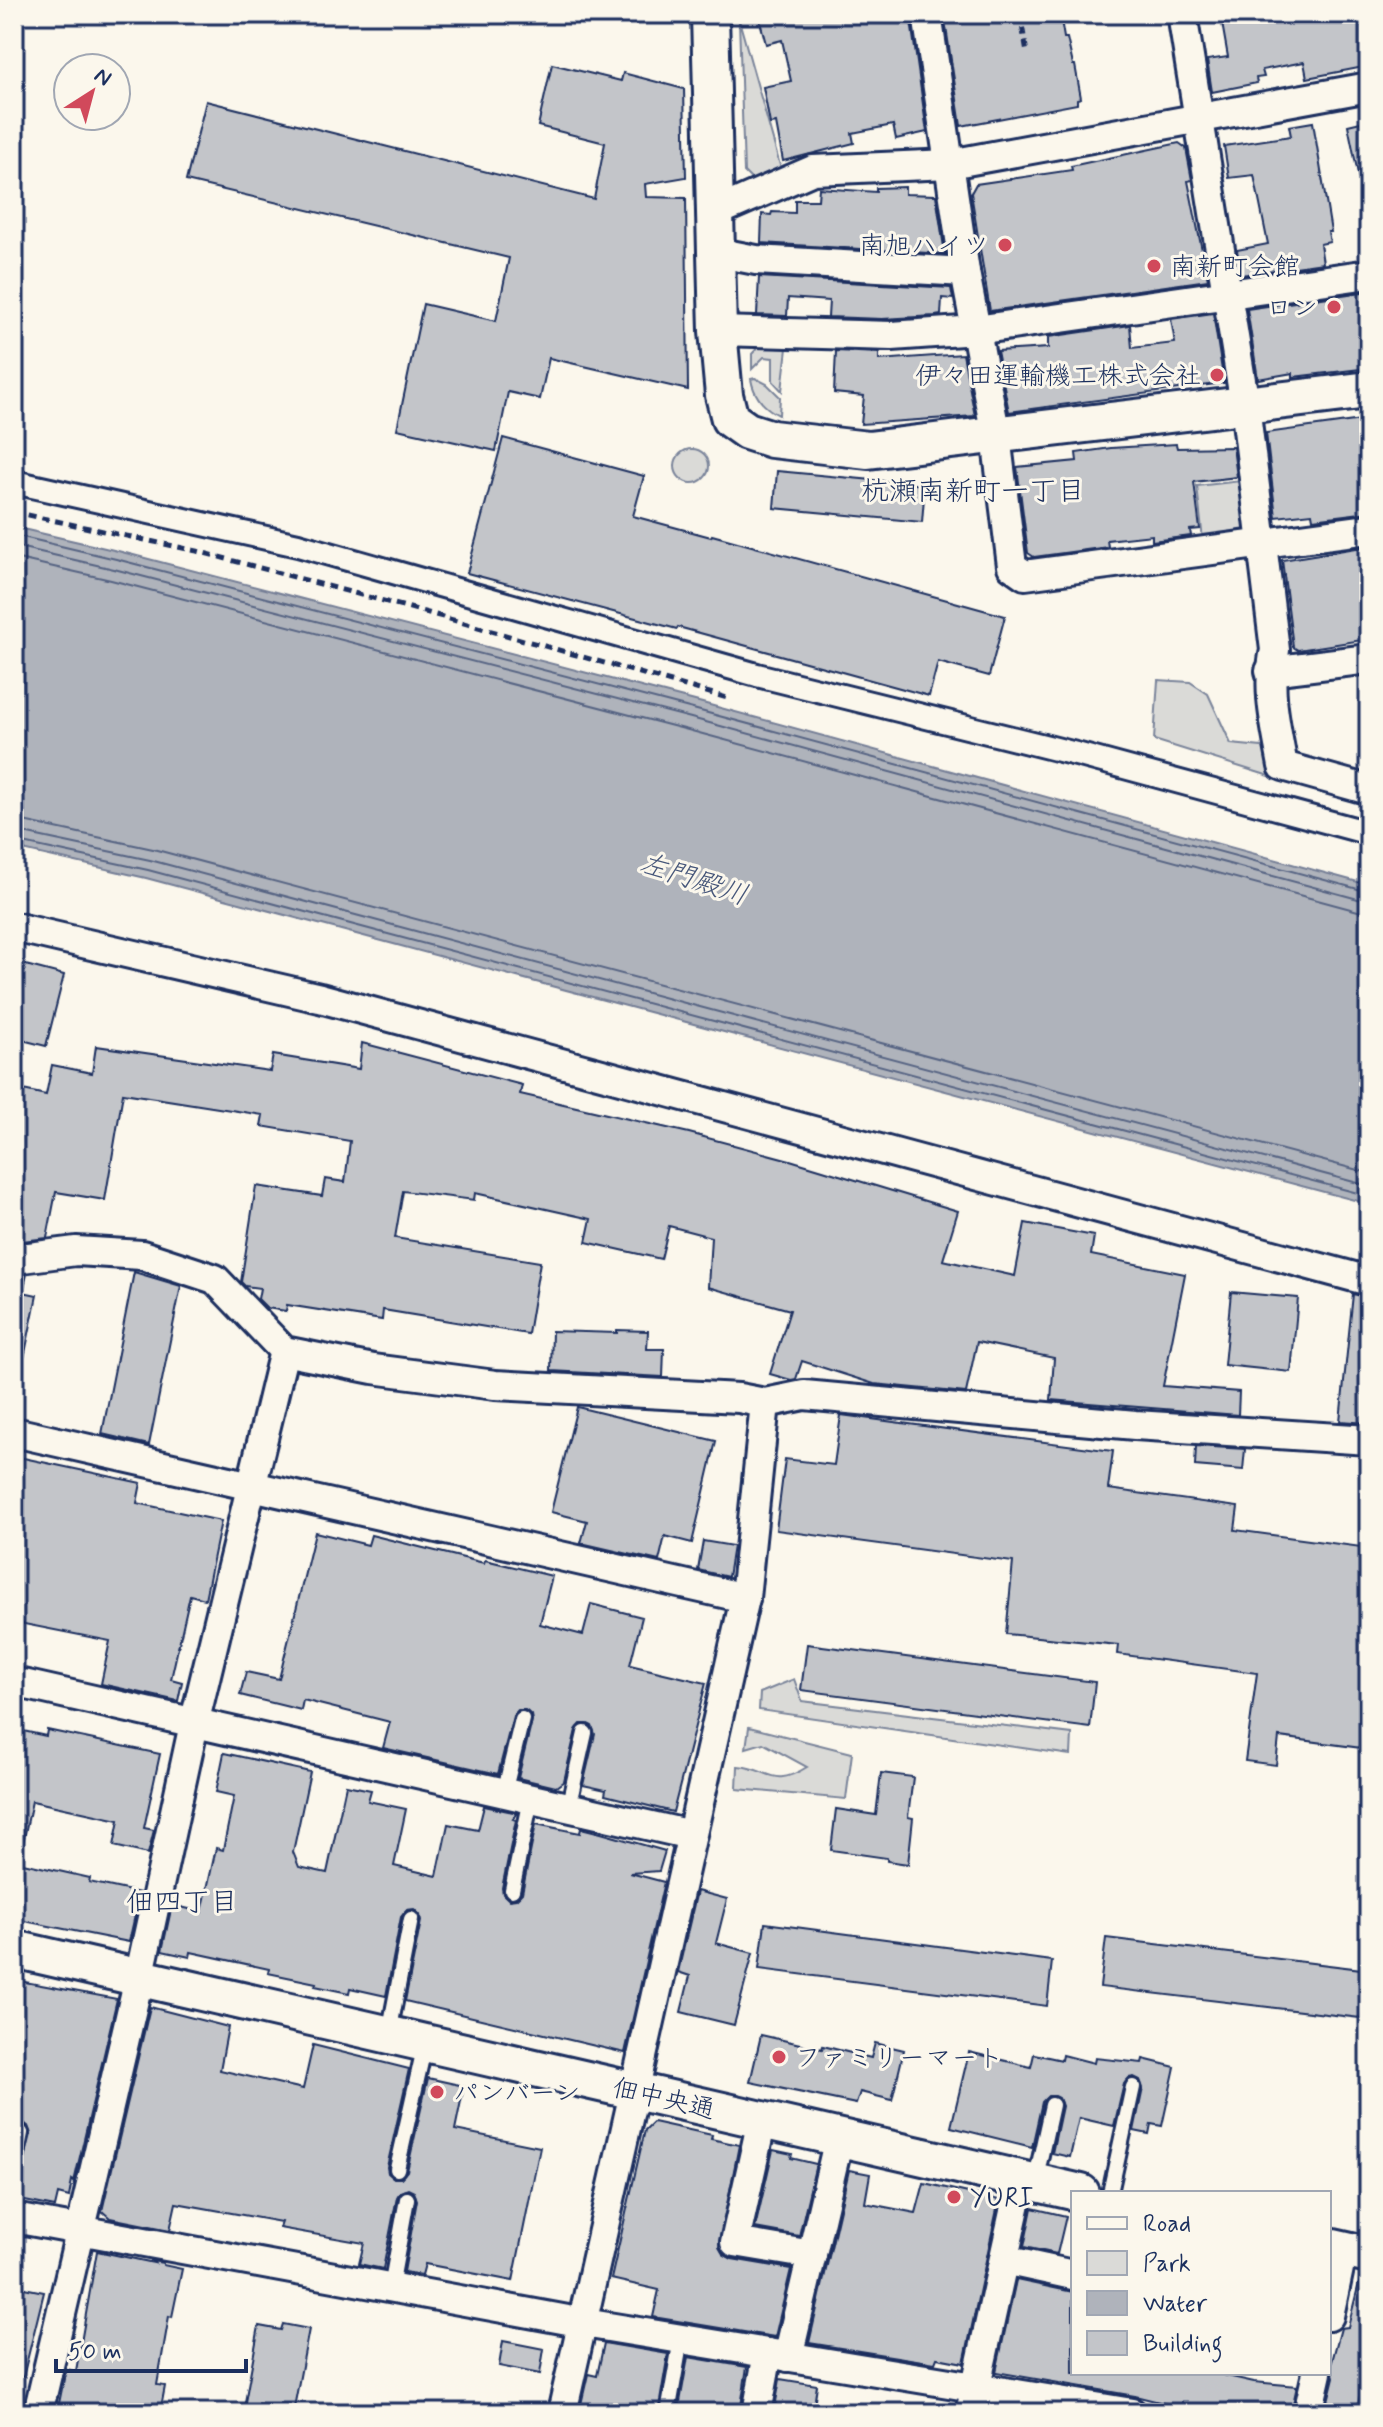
<svg xmlns="http://www.w3.org/2000/svg" width="1383" height="2427" font-family="Mynerve,'Klee One',sans-serif">
<style>
.green{fill:#dadad7;stroke:#7a849a;stroke-width:2}
.water{fill:#afb3bb;stroke:#747e96;stroke-width:2}
.lines{fill:none;stroke-linecap:round;stroke-linejoin:round}
.shore{stroke:#566483;stroke-width:2}
.building{fill:#c3c5c9;stroke:#1b2f5e;stroke-width:2}
.service-casing{stroke:#1b2f5e;stroke-width:20}
.pedestrian-casing{stroke:#1b2f5e;stroke-width:28}
.minor-casing{stroke:#1b2f5e;stroke-width:34}
.tertiary-casing{stroke:#1b2f5e;stroke-width:42}
.path{stroke:#1b2f5e;stroke-width:5;stroke-dasharray:8 6;stroke-linecap:butt}
.service{stroke:#fbf7ec;stroke-width:14}
.pedestrian{stroke:#fbf7ec;stroke-width:22}
.minor{stroke:#fbf7ec;stroke-width:28}
.tertiary{stroke:#fbf7ec;stroke-width:36}
.poi-dot{fill:#d1495b;stroke:#fbf7ec;stroke-width:3}
.labels{text-anchor:middle;stroke-width:6;stroke-linejoin:round;paint-order:stroke}
.poi-label{font-size:26px;fill:#1b2f5e;stroke:#fbf7ec;text-anchor:start}
.street-label{font-size:26px;fill:#1b2f5e;stroke:#fbf7ec}
.neighbourhood-label{font-size:28px;fill:#1b2f5e;stroke:#fbf7ec}
.water-label{font-size:28px;font-style:italic;fill:#47577a;stroke:#fbf7ec}
</style>
<rect width="100%" height="100%" fill="#fbf7ec"/>
<filter id="ink" filterUnits="userSpaceOnUse"><feTurbulence type="fractalNoise" baseFrequency=".0125" numOctaves="2"/><feDisplacementMap in="SourceGraphic" scale="16" xChannelSelector="R" yChannelSelector="G"/><feConvolveMatrix kernelMatrix="1 2 1 2 8 2 1 2 1" color-interpolation-filters="sRGB"/></filter>
<g filter="url(#ink)">
<g class="green">
<polygon points="739,20 781,169 753,181 744,172"/>
<polygon points="761,344 787,348 782,391 773,381 773,358 764,357 752,369 752,354"/>
<path d="M755 378 767 384 780 397 779 415C764 408 754 396 751 379Z"/>
<circle cx="692" cy="466" r="17"/>
<polygon points="1241,481 1246,528 1242,534 1203,540 1197,486"/>
<polygon points="1158,680 1190,682 1208,694 1231,744 1272,748 1276,778 1154,740"/>
<polygon points="794,1679 802,1701 1072,1734 1071,1755 759,1710 760,1693"/>
<path d="M749 1727 852 1753 846 1799 737 1789 738 1766C771 1769 772 1789 807 1767L763 1743 746 1748Z"/>
</g>
<polygon class="water" points="14,527 118,551 695,701 1369,885 1369,1204 146,878 14,848"/>
<g class="lines">
<g class="shore">
<polyline points="14,535 116,559 693,709 1369,892"/>
<polyline points="14,546 114,569 691,718 1369,902"/>
<polyline points="14,558 111,580 688,730 1369,914"/>
<polyline points="14,819 153,849 1369,1173"/>
<polyline points="14,831 150,860 1369,1186"/>
<polyline points="14,841 148,870 1369,1196"/>
</g>
</g>
<g class="building">
<polygon points="758,14 910,14 927,132 896,139 893,125 852,133 854,143 783,161 776,123 770,124 763,87 791,81 782,40 766,44"/>
<polygon points="944,14 1060,14 1064,38 1067,38 1073,65 1075,65 1081,98 1077,99 1077,104 961,126"/>
<polygon points="1265,14 1340,14 1341,20 1363,15 1369,46 1369,66 1307,78 1304,62 1262,70 1264,77 1256,78 1257,83 1212,92 1207,60 1228,57 1222,23"/>
<polygon points="552,64 621,81 623,73 684,89 686,177 645,184 646,197 686,198 688,390 549,358 540,399 508,392 496,451 397,429 423,304 496,321 509,258 186,181 206,101 594,199 605,143 538,126"/>
<polygon points="1369,120 1369,183 1360,184 1348,125"/>
<polygon points="1313,122 1331,232 1328,232 1330,242 1320,244 1323,263 1241,275 1237,250 1268,244 1254,175 1229,178 1224,146 1291,136 1289,126"/>
<polygon points="1179,143 1186,148 1192,180 1188,181 1208,280 990,311 971,193 976,184 1072,170 1071,166"/>
<polygon points="905,187 905,194 936,195 945,254 761,243 762,214 771,215 772,212 795,213 795,200 818,200 819,188 876,192 876,188"/>
<polygon points="759,277 951,288 953,299 942,298 941,315 935,316 882,319 828,317 829,301 788,298 787,316 757,315"/>
<polygon points="1369,291 1369,368 1293,377 1293,373 1258,379 1247,309"/>
<polygon points="1213,313 1224,383 1009,412 997,351 1048,348 1048,337 1130,325 1132,348 1175,343 1171,319"/>
<polygon points="836,351 879,353 879,360 963,354 975,416 861,424 864,396 834,393"/>
<polygon points="1369,419 1369,512 1313,519 1312,513 1276,517 1266,433"/>
<polygon points="503,438 644,476 633,516 711,537 712,535 1005,616 989,676 938,662 929,696 678,627 677,629 467,573"/>
<polygon points="1176,444 1177,448 1233,447 1237,477 1194,482 1200,529 1190,530 1191,536 1152,541 1152,535 1107,540 1108,547 1034,557 1028,553 1017,467 1077,461 1076,453 1111,448"/>
<polygon points="777,471 925,485 922,522 774,508"/>
<polygon points="1369,546 1369,639 1298,650 1293,647 1282,560"/>
<polygon points="14,962 64,975 46,1046 14,1038"/>
<polygon points="362,1043 522,1085 520,1094 689,1133 790,1160 958,1211 943,1260 1015,1276 1025,1223 1094,1236 1091,1255 1185,1274 1163,1386 1239,1392 1238,1415 1051,1400 1054,1358 977,1342 966,1393 874,1384 802,1361 796,1379 791,1380 770,1374 790,1310 708,1287 711,1237 669,1226 661,1259 586,1242 591,1219 475,1193 474,1200 403,1191 395,1238 540,1262 528,1334 383,1310 382,1320 287,1305 286,1311 267,1308 258,1299 260,1288 245,1286 241,1282 256,1186 322,1196 325,1179 345,1182 350,1141 261,1126 263,1115 123,1093 105,1200 56,1192 47,1238 14,1242 14,1088 46,1095 52,1065 92,1073 96,1046 270,1071 273,1055 359,1069"/>
<polygon points="134,1272 181,1286 149,1445 102,1434"/>
<polygon points="27,1274 23,1292 37,1295 23,1363 14,1362 14,1276"/>
<polygon points="1231,1292 1298,1298 1291,1372 1224,1365"/>
<polygon points="1353,1294 1369,1298 1369,1423 1340,1421"/>
<polygon points="617,1330 648,1331 647,1349 664,1349 663,1377 551,1371 552,1331 617,1333"/>
<polygon points="577,1407 716,1441 692,1543 665,1536 659,1561 581,1543 587,1521 551,1512"/>
<polygon points="841,1415 1113,1451 1108,1489 1238,1507 1235,1530 1369,1548 1369,1749 1279,1737 1276,1765 1245,1761 1257,1673 1117,1654 1118,1645 1006,1634 1013,1562 776,1530 785,1459 834,1465"/>
<polygon points="1196,1446 1245,1449 1243,1470 1195,1466"/>
<polygon points="14,1456 141,1483 137,1503 221,1521 205,1599 190,1595 171,1679 182,1682 178,1701 101,1684 110,1641 14,1622"/>
<polygon points="315,1532 368,1545 371,1535 484,1563 485,1560 552,1576 540,1624 583,1635 591,1604 642,1617 630,1665 706,1683 673,1812 605,1795 606,1790 583,1785 595,1734 592,1726 588,1724 581,1724 576,1730 564,1781 556,1787 518,1778 532,1721 531,1715 525,1710 518,1710 513,1716 498,1774 383,1748 390,1722 303,1700 301,1710 240,1695 246,1672 279,1679"/>
<polygon points="703,1541 733,1546 728,1577 698,1570"/>
<polygon points="807,1644 1095,1682 1090,1728 801,1690"/>
<polygon points="14,1729 46,1736 47,1730 160,1754 144,1828 154,1830 148,1854 114,1846 119,1820 32,1801 23,1843 14,1842"/>
<polygon points="224,1753 310,1772 293,1852 299,1867 327,1873 346,1785 371,1790 368,1801 406,1809 394,1866 437,1876 448,1824 478,1830 484,1806 518,1813 513,1819 516,1820 502,1888 503,1894 509,1900 516,1899 522,1893 536,1824 580,1833 581,1828 601,1833 665,1851 659,1871 630,1873 664,1882 625,2053 405,2001 421,1921 420,1915 414,1909 407,1910 401,1917 386,1996 350,1988 349,1993 315,1986 316,1983 268,1973 269,1969 191,1952 190,1957 162,1951 172,1905 202,1912 216,1848 223,1850 234,1796 216,1792"/>
<polygon points="881,1773 913,1777 908,1817 913,1818 908,1864 887,1861 887,1858 831,1850 836,1809 876,1815"/>
<polygon points="14,1861 90,1878 89,1882 140,1893 129,1942 14,1919"/>
<polygon points="697,1891 727,1899 716,1943 753,1953 734,2025 681,2012 690,1976 678,1972"/>
<polygon points="765,1923 1052,1961 1047,2006 759,1969"/>
<polygon points="1106,1938 1369,1970 1369,2019 1100,1987"/>
<polygon points="14,1980 117,1999 74,2182 72,2180 69,2197 58,2194 55,2207 15,2199 31,2134 28,2126 24,2123 14,2126"/>
<polygon points="150,2007 228,2027 220,2070 303,2089 313,2045 409,2069 387,2167 388,2173 394,2178 401,2178 407,2171 428,2078 464,2086 455,2130 540,2147 513,2281 425,2264 422,2275 404,2272 417,2200 414,2192 408,2189 400,2192 397,2197 383,2269 359,2264 364,2243 279,2228 281,2222 176,2203 170,2230 110,2218 102,2211"/>
<polygon points="761,2035 822,2049 823,2046 871,2058 875,2043 904,2050 892,2100 860,2092 856,2104 750,2082"/>
<polygon points="969,2052 1031,2067 1034,2054 1062,2060 1063,2055 1094,2063 1095,2058 1142,2063 1143,2059 1175,2067 1162,2126 1151,2124 1149,2134 1134,2131 1143,2088 1140,2080 1134,2077 1129,2078 1124,2084 1114,2126 1079,2118 1070,2157 1052,2153 1062,2106 1059,2098 1055,2096 1048,2096 1042,2102 1032,2147 951,2127"/>
<polygon points="653,2122 712,2135 711,2139 739,2145 719,2247 723,2254 732,2259 791,2269 775,2337 653,2317 659,2290 611,2279 645,2130"/>
<polygon points="773,2150 792,2154 791,2158 816,2164 799,2236 755,2228"/>
<polygon points="849,2170 870,2174 865,2203 916,2213 924,2183 999,2200 964,2363 937,2358 935,2363 809,2343"/>
<polygon points="1032,2208 1066,2216 1057,2254 1024,2247"/>
<polygon points="97,2251 154,2263 152,2261 163,2263 163,2265 182,2269 172,2317 169,2316 157,2385 165,2386 160,2413 57,2413 66,2369 76,2371"/>
<polygon points="1361,2275 1369,2275 1369,2357 1356,2413 1325,2413 1334,2377 1331,2365 1341,2328 1348,2327"/>
<polygon points="1016,2280 1073,2292 1073,2373 1214,2373 1254,2382 1297,2386 1291,2413 1204,2413 1135,2396 996,2372"/>
<polygon points="14,2286 44,2292 23,2377 14,2376"/>
<polygon points="283,2324 309,2329 293,2413 243,2413 259,2326 281,2330"/>
<polygon points="503,2341 544,2349 540,2374 499,2366"/>
<polygon points="604,2343 668,2354 658,2413 579,2413 588,2374 597,2376"/>
<polygon points="688,2357 747,2367 740,2413 678,2413"/>
<polygon points="780,2379 817,2385 813,2413 774,2413"/>
</g>
<g class="lines">
<g class="service-casing">
<g id="service">
<polyline points="504,1793 522,1719"/>
<polyline points="568,1808 585,1733"/>
<polyline points="512,1890 531,1799"/>
<polyline points="389,2033 411,1919"/>
<polyline points="14,2169 21,2133"/>
<polyline points="397,2169 425,2044"/>
<polyline points="1035,2182 1052,2105"/>
<polyline points="1110,2193 1133,2087"/>
<polyline points="391,2287 407,2199"/>
<polyline points="668,2413 681,2339"/>
</g>
</g>
<g class="pedestrian-casing">
<polyline id="pedestrian" points="14,482 298,545 757,675 1080,755 1369,833"/>
</g>
<g class="minor-casing">
<g id="minor">
<polyline points="927,14 965,272 996,436 1012,566 1025,575 1369,529"/>
<path d="M1182 14 1245 405 1275 650C1266 689 1276 727 1283 766L1369 790"/>
<polyline points="714,213 813,170 950,164 1369,87"/>
<polyline points="715,252 756,260 965,272"/>
<polyline points="718,331 892,336 976,330 1369,274"/>
<polyline points="1270,671 1369,659"/>
<polyline points="14,927 320,998 1369,1281"/>
<polyline points="14,1259 76,1251 142,1255 215,1279 284,1351 373,1369 495,1385 739,1398 765,1403 804,1395 1135,1425 1369,1440"/>
<polyline points="14,1432 745,1598"/>
<polyline points="14,1682 691,1835"/>
<polyline points="762,2120 735,2242 812,2255"/>
<polyline points="14,2218 584,2323 1132,2413"/>
<polyline points="1004,2260 1073,2275"/>
<polyline points="1329,2316 1343,2249"/>
<polyline points="788,2357 839,2138"/>
<polyline points="38,2413 139,1978 194,1724 284,1351"/>
<polyline points="562,2413 745,1598 765,1403"/>
<polyline points="757,2413 768,2353"/>
<polyline points="970,2413 1021,2180"/>
<polyline points="1308,2413 1317,2373"/>
</g>
</g>
<g class="tertiary-casing">
<g id="tertiary">
<polyline points="710,14 718,331 724,395 730,419 747,431 772,439 868,450 1369,390"/>
<polyline points="14,1949 1081,2193"/>
<polyline points="1329,2246 1369,2255"/>
</g>
</g>
<g class="path">
<polyline points="1020,14 1027,53"/>
<polyline points="14,512 197,551 432,614 731,699"/>
</g>
<use href="#service" class="service"/>
<use href="#pedestrian" class="pedestrian"/>
<use href="#minor" class="minor"/>
<use href="#tertiary" class="tertiary"/>
</g>
</g>
<g class="poi-dot">
<circle cx="1005" cy="245" r="8"/>
<circle cx="1154" cy="266" r="8"/>
<circle cx="1334" cy="307" r="8"/>
<circle cx="1217" cy="375" r="8"/>
<circle cx="779" cy="2057" r="8"/>
<circle cx="437" cy="2092" r="8"/>
<circle cx="954" cy="2197" r="8"/>
</g>
<g class="labels">
<g class="poi-label">
<text x="989" y="254" text-anchor="end">南旭ハイツ</text>
<text x="1170" y="275">南新町会館</text>
<text x="1318" y="316" text-anchor="end">ロン</text>
<text x="1201" y="384" text-anchor="end">伊々田運輸機工株式会社</text>
<text x="795" y="2066">ファミリーマート</text>
<text x="453" y="2101">パンバーン</text>
<text x="970" y="2206">YURI</text>
</g>
<g class="street-label">
<text transform="translate(664 2098) rotate(13)" y="9">佃中央通</text>
</g>
<g class="neighbourhood-label">
<text x="973" y="500">杭瀬南新町一丁目</text>
<text x="182" y="1911">佃四丁目</text>
</g>
<g class="water-label">
<text transform="translate(694 878) rotate(18)" y="10">左門殿川</text>
</g>
</g>
<rect width="1383" height="2427" fill="none" stroke="#fbf7ec" stroke-width="48"/>
<rect x="24" y="24" width="1335" height="2379" fill="none" stroke="#1b2f5e" stroke-width="3" filter="url(#ink)"/>
<rect x="1071" y="2191" width="260" height="184" fill="#fbf7ec" stroke="#a1a7b3" stroke-width="2"/>
<rect x="1087" y="2217" width="40" height="12" fill="#fbf7ec" stroke="#a1a7b3" stroke-width="2"/>
<text x="1143" y="2231" font-size="24" fill="#1b2f5e">Road</text>
<rect x="1087" y="2251" width="40" height="24" fill="#dadad7" stroke="#a1a7b3" stroke-width="2"/>
<text x="1143" y="2271" font-size="24" fill="#1b2f5e">Park</text>
<rect x="1087" y="2291" width="40" height="24" fill="#afb3bb" stroke="#a1a7b3" stroke-width="2"/>
<text x="1143" y="2311" font-size="24" fill="#1b2f5e">Water</text>
<rect x="1087" y="2331" width="40" height="24" fill="#c3c5c9" stroke="#a1a7b3" stroke-width="2"/>
<text x="1143" y="2351" font-size="24" fill="#1b2f5e">Building</text>
<g transform="translate(92 92) rotate(36)"><circle r="38" fill="#fbf7ec" stroke="#a1a7b3" stroke-width="2"/>
<path d="M0-6L14 30L0 20L-14 30Z" fill="#d1495b"/>
<text y="-12" font-size="22" font-weight="bold" text-anchor="middle" fill="#1b2f5e">N</text>
</g>
<path d="M56 2359v12h190v-12" fill="none" stroke="#1b2f5e" stroke-width="4"/>
<text x="68" y="2359" font-size="24" fill="#1b2f5e" stroke="#fbf7ec" stroke-width="6" paint-order="stroke">50 m</text>
</svg>
